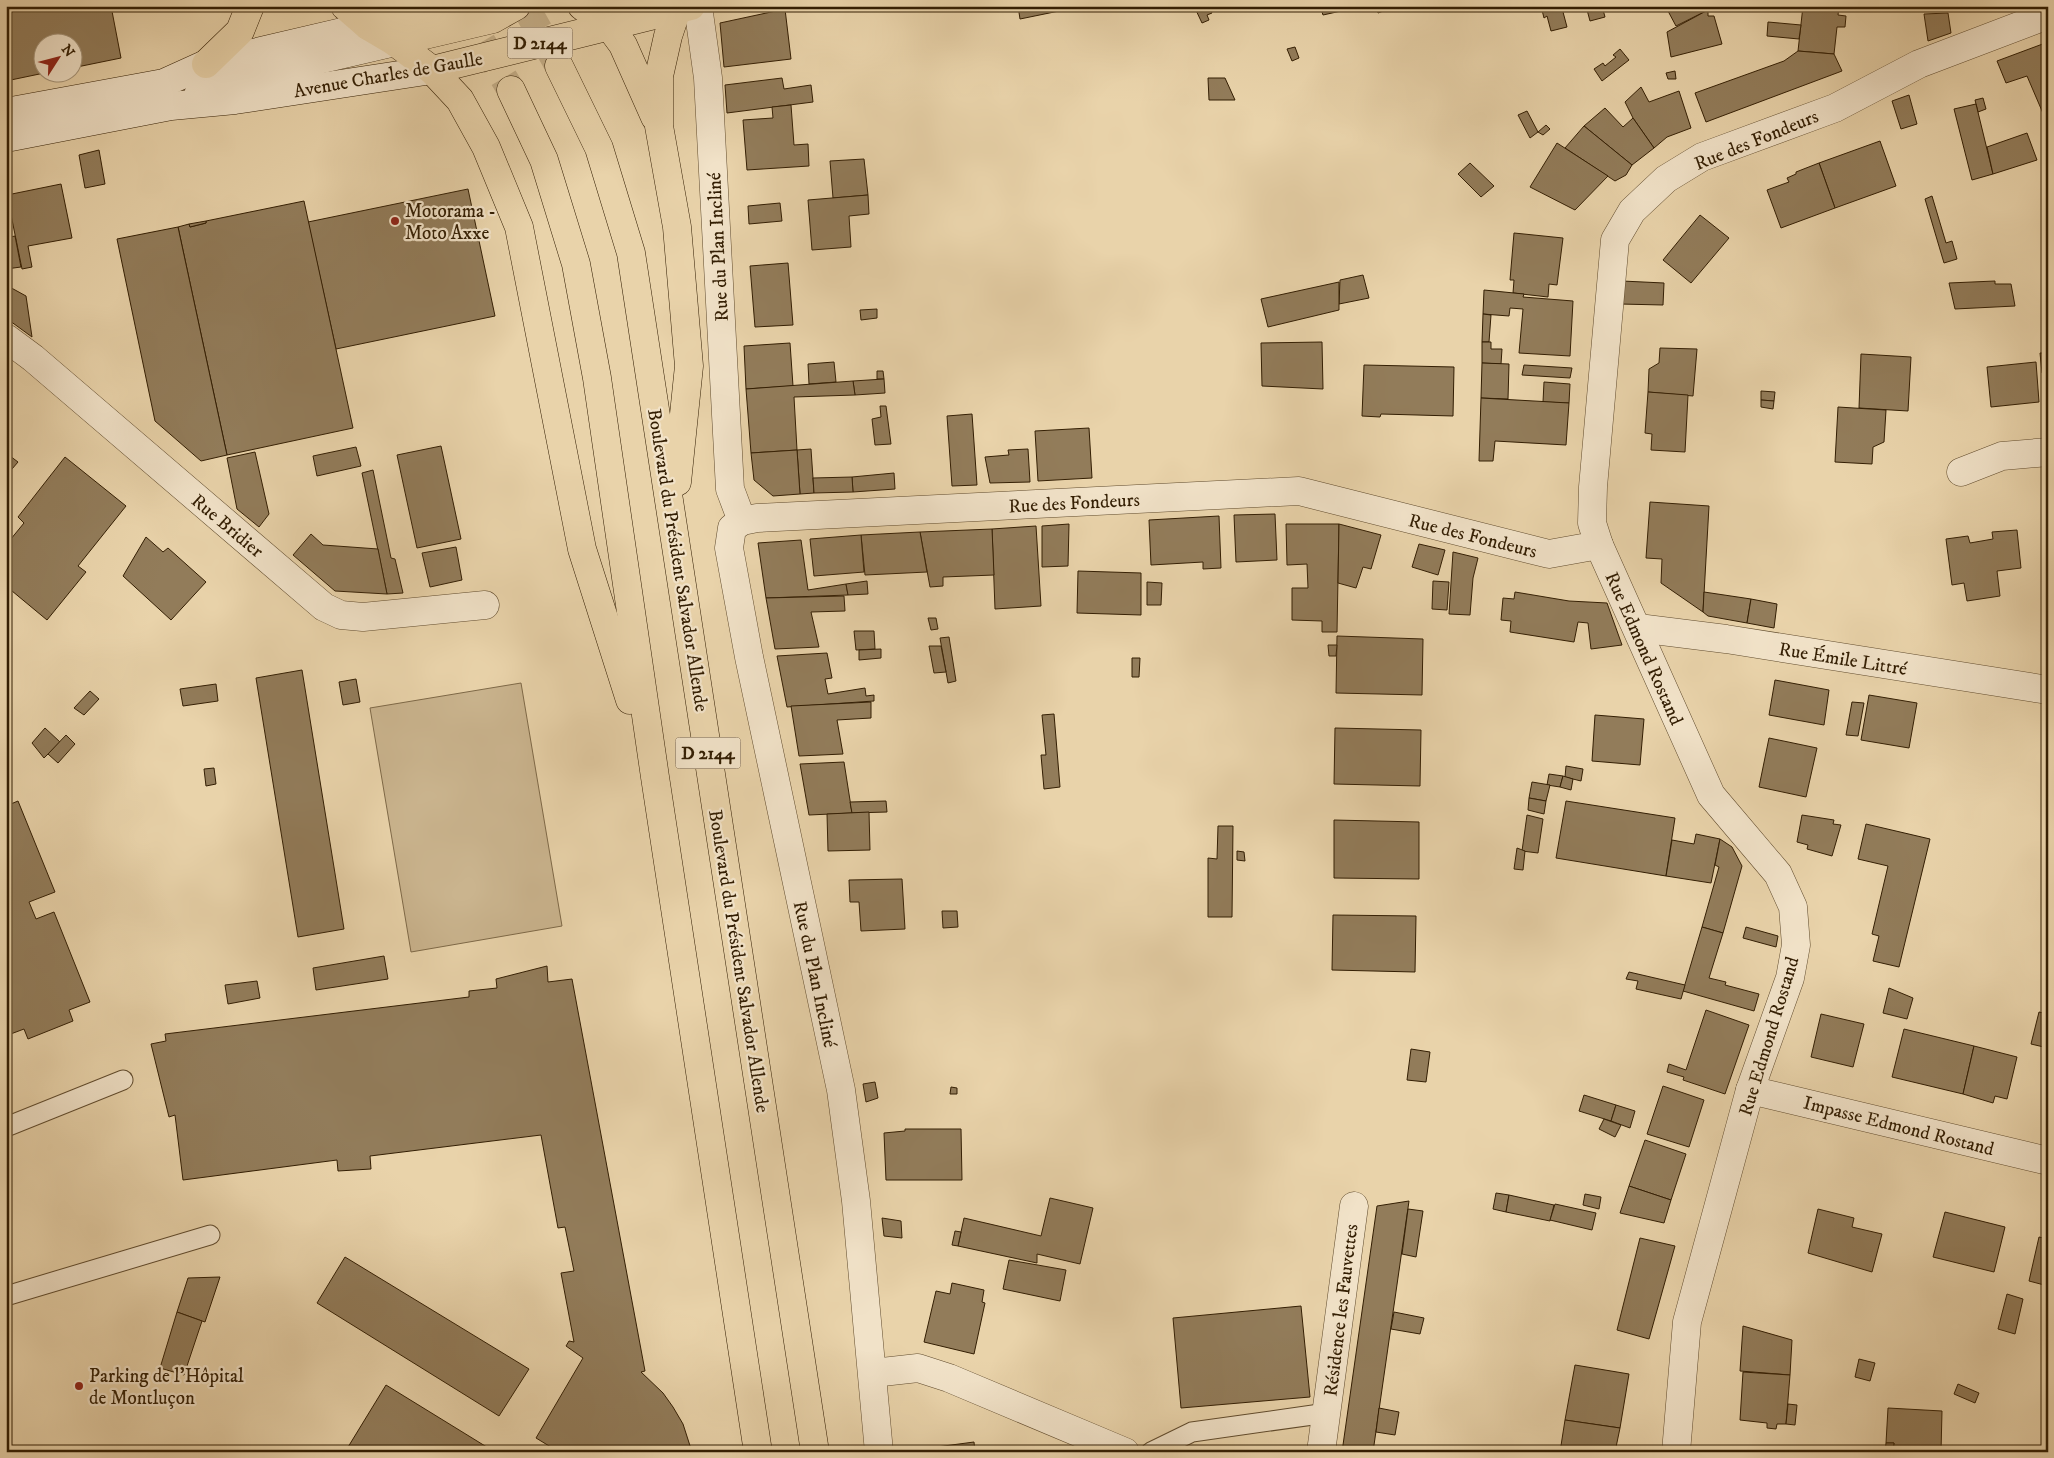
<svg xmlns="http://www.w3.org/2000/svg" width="2054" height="1458" font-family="'IM FELL DW Pica',serif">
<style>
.pitch{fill:#cab48e;stroke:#7e6948}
.building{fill:#927c5a;stroke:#331e03}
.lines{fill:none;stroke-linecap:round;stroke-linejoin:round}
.primary-tunnel{stroke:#c5af89;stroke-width:28;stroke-dasharray:28 14;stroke-linecap:butt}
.lane-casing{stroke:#604b2d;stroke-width:21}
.street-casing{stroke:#604b2d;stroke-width:29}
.secondary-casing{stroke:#331e03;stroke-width:29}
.primary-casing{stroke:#331e03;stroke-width:29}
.lane{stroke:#f1e2c8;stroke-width:19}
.street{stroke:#f1e2c8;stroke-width:28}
.secondary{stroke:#f1e2c8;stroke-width:28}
.primary{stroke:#e9d3aa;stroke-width:28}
.poi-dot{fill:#8f2418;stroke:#f1e2c8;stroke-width:2}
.labels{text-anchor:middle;stroke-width:4.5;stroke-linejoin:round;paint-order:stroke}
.shield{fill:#f1e2c8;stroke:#6c593e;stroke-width:1}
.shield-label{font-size:18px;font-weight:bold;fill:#331e03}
.street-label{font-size:19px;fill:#331e03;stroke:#f1e2c8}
.poi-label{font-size:19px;fill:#331e03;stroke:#f1e2c8;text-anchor:start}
</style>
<rect width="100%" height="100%" fill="#e9d3aa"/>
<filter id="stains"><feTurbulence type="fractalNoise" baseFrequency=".004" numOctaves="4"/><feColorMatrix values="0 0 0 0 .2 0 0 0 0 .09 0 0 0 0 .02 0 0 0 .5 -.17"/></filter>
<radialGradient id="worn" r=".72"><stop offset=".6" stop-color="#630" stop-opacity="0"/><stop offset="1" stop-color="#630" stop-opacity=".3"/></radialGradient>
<polygon class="pitch" points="521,683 562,926 411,952 370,708"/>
<g class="building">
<polygon points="6,6 111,6 121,58 72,68 72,42 42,42 42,72 49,72 6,81"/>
<polygon points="1018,6 1063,6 1064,10 1020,19"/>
<polygon points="1194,6 1209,6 1212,13 1207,15 1209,20 1202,23"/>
<polygon points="1320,6 1339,6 1341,11 1323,15"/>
<polygon points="1376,6 1397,6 1378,13"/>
<polygon points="1541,6 1583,6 1563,12 1567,27 1551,31 1547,16 1544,18"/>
<polygon points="1586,6 1602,6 1605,17 1590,21"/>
<polygon points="1676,6 1708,6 1708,10 1676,26 1668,11"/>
<polygon points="1803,6 1839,6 1838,15 1846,16 1845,27 1837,27 1834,54 1798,51"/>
<polygon points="785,9 791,59 724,67 720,23"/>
<polygon points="1708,10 1708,16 1714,16 1722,44 1671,57 1667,32"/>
<polygon points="1948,13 1951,33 1928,41 1924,14"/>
<polygon points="1768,22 1801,25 1799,39 1767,36"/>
<polygon points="2048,42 2048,125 2027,76 2006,83 1997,61"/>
<polygon points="1295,47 1299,58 1292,61 1287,49"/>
<polygon points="1620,49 1629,60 1602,81 1594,69 1603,63 1605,66 1616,57 1613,55"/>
<polygon points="1798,51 1834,54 1842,71 1706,122 1695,93 1784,61"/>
<polygon points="1675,71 1676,79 1668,79 1666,73"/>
<polygon points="782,78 784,89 811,85 813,102 727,113 725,85"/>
<polygon points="1208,78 1225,78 1235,100 1209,100"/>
<polygon points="1641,87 1649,102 1679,91 1691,128 1667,137 1654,148 1633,118 1625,102"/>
<polygon points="1909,95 1917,124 1901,129 1892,101"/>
<polygon points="1983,98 1986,109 1978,112 1975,100"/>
<polygon points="1976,104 1993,174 1972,180 1954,109"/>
<polygon points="791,105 794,145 808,144 809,166 747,170 743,120 773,118 772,107"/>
<polygon points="1605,108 1623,127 1633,118 1654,148 1632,165 1584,126"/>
<polygon points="1527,111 1538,132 1530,138 1518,115"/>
<polygon points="1546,125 1550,129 1543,135 1538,132"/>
<polygon points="1584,126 1632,165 1626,175 1615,181 1565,148"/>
<polygon points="2027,133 2037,160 1993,174 1987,147"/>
<polygon points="1880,141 1896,186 1835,208 1819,163"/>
<polygon points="1557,143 1608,176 1575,210 1530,187"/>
<polygon points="99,150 105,184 85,188 79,155"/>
<polygon points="864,159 868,195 833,198 830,161"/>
<polygon points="1470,163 1494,186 1481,197 1458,174"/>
<polygon points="1819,163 1835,208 1781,228 1767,190 1789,182 1787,178 1796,174 1796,172"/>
<polygon points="61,184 72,238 28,246 32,267 22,269 7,195"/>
<polygon points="468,189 495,316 336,349 308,222"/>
<polygon points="868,195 869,214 849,216 851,247 812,250 808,200"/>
<polygon points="1932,196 1946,243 1952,241 1957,259 1944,263 1925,199"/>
<polygon points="304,201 353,428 227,455 178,227 189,224 190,227 206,223 206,221"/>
<polygon points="780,203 782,221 749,224 748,206"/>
<polygon points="1700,215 1729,238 1691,283 1663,260"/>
<polygon points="206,221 206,223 190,227 189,224"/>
<polygon points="178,227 227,455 201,461 155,421 117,239"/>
<polygon points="1514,233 1563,238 1557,285 1549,284 1548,297 1513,293 1514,280 1510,280"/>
<polygon points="15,236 21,267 6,269 6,238"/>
<polygon points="788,263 793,325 755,327 750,266"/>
<polygon points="1363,275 1369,298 1339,304 1340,280"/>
<polygon points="1622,281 1664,283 1663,305 1620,304"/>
<polygon points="1995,281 1995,284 2011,284 2015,306 1955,309 1949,283"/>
<polygon points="1339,282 1339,310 1268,327 1261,299"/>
<polygon points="6,285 26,296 32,337 6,318"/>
<polygon points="1484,290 1524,294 1523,297 1573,301 1570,356 1519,353 1523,309 1510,308 1509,316 1483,314"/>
<polygon points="877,309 877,318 861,320 860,310"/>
<polygon points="1483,314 1491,315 1489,342 1482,342"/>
<polygon points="1322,342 1323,389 1262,386 1261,343"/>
<polygon points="1482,342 1491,342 1491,349 1502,349 1501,364 1482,363"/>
<polygon points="790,343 793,386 746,389 744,346"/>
<polygon points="1660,348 1697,349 1693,396 1648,392 1649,369 1659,363"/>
<polygon points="2040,353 2048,353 2048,372 2042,373"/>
<polygon points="1861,354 1911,357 1908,411 1859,408"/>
<polygon points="834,362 836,382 809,384 808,364"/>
<polygon points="2036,362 2039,402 1991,407 1987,367"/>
<polygon points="1482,363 1509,364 1508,399 1481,398"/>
<polygon points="1364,365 1454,367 1453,416 1381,414 1380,417 1362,416"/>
<polygon points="1524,365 1572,368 1570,378 1522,375"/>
<polygon points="877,371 883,371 884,379 877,379"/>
<polygon points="884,379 885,393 855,395 853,381"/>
<polygon points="853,381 855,395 794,397 797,450 751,453 746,389"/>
<polygon points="1544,382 1570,384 1569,403 1543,402"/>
<polygon points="1761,391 1775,392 1774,401 1761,400"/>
<polygon points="1648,392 1688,395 1685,452 1651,450 1652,434 1645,433"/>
<polygon points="1481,398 1569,403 1566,445 1495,441 1493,461 1479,461"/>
<polygon points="1761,400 1774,401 1773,409 1761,407"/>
<polygon points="880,406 886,406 891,444 875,445 872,419 881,417"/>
<polygon points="1838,407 1886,410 1884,442 1873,447 1872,464 1835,462"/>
<polygon points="972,414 977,485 952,486 947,416"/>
<polygon points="1089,428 1092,478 1038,481 1035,431"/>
<polygon points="441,446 461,539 417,548 397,455"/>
<polygon points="356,447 361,466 317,476 313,456"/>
<polygon points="811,449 814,493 800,494 797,450"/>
<polygon points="1028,449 1030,482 990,483 985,457 1009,455 1008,450"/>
<polygon points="797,450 800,494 773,496 754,480 751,453"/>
<polygon points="255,452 269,514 259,527 237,509 227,458"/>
<polygon points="6,453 18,462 6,476"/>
<polygon points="65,457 126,506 78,566 86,572 47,620 6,586 6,545 24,523 18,517"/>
<polygon points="373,470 391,558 395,559 403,593 387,594 362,473"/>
<polygon points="894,473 895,489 853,492 852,477"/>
<polygon points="852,477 853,492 814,493 813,478"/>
<polygon points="1650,502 1709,506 1703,612 1661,583 1662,559 1646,558"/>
<polygon points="1275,514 1277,560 1236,562 1234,515"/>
<polygon points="1219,516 1221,568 1203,569 1203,562 1151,565 1149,520"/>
<polygon points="1069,524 1068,566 1042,567 1042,526"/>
<polygon points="1286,524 1339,524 1337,632 1322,632 1322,621 1292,620 1292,588 1308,588 1307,564 1287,565"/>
<polygon points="1339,524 1381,535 1371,569 1363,567 1356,588 1338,583"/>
<polygon points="1036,526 1041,606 995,609 992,529"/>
<polygon points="992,529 994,575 943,577 943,586 930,587 920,532"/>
<polygon points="2017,530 2021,568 1997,571 2000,596 1967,601 1964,583 1952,585 1946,539 1968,536 1970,543 1993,539 1992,532"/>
<polygon points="920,532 927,572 865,575 861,535"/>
<polygon points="311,534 323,545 378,549 387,594 335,591 293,555"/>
<polygon points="861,535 864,572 814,576 810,539"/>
<polygon points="146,537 163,552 168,548 206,582 171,620 123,576"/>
<polygon points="801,540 808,590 846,584 848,595 766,598 758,543"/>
<polygon points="1419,544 1445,550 1438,575 1412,567"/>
<polygon points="456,547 462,580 430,587 422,553"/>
<polygon points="1453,552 1478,558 1473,578 1470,615 1449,614"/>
<polygon points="1078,571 1141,573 1141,615 1077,613"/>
<polygon points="867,581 868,594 848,595 846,584"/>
<polygon points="1433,581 1449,582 1447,610 1432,609"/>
<polygon points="1147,582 1162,583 1161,605 1147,605"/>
<polygon points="1515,592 1569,601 1607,603 1622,645 1591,649 1588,623 1578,622 1574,642 1510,632 1511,621 1501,620 1503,598 1514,599"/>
<polygon points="1704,592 1751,599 1747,623 1708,616 1703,612"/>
<polygon points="844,596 845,611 811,612 819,647 775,649 766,598"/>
<polygon points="1751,599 1777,604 1774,628 1747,623"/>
<polygon points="928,618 936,618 938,629 931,630"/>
<polygon points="854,631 874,631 875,649 856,650"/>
<polygon points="1337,636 1423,639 1422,695 1336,693"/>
<polygon points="949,637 956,681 948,683 940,638"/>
<polygon points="1328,645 1337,645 1336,656 1329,656"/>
<polygon points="929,646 941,646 946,672 934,673"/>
<polygon points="881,649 881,658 859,660 859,650"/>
<polygon points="827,653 832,678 825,679 828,694 865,688 866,696 874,695 874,701 787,707 777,656"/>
<polygon points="1132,658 1140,658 1139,677 1132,677"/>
<polygon points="302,670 344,929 298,937 256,678"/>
<polygon points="356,679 360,702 343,705 339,682"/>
<polygon points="1775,680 1829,690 1824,725 1769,715"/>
<polygon points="216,684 218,701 183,706 180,689"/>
<polygon points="90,691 99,699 84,715 74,708"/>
<polygon points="1869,695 1917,703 1909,748 1861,740"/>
<polygon points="871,702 871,718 837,720 843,754 799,756 791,706"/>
<polygon points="1852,702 1864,703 1858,736 1846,735"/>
<polygon points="1054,714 1060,787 1044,789 1041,755 1046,755 1042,715"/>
<polygon points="1595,715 1644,719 1640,765 1592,761"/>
<polygon points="45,728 60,742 44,758 32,743"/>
<polygon points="1335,728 1421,730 1420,786 1334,784"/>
<polygon points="66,735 75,744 58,763 48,754"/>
<polygon points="1769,738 1817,748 1806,797 1759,787"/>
<polygon points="844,762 852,813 809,815 800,764"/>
<polygon points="1566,766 1583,769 1581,781 1565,777"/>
<polygon points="214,768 216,784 206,786 204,769"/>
<polygon points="1549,774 1563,776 1560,787 1547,785"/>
<polygon points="1563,776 1573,779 1571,790 1560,787"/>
<polygon points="1532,782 1550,785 1546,801 1529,798"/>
<polygon points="1529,798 1546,801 1544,814 1528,810"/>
<polygon points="18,801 55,892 29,902 36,919 54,912 90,1002 69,1010 73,1021 28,1039 24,1029 8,1035 6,1030 6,806"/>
<polygon points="886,801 887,812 852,813 850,802"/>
<polygon points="1566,801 1675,818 1666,876 1556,858"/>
<polygon points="869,812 870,850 828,851 827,814"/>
<polygon points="1527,815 1543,819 1538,853 1522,851"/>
<polygon points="1802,815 1834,820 1833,824 1841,825 1832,856 1807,849 1808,845 1797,842"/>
<polygon points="1334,820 1419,822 1419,879 1334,878"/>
<polygon points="1866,824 1930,839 1899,967 1873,961 1879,936 1872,934 1888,866 1858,859"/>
<polygon points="1218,826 1233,826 1232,917 1208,917 1208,858 1217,859"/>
<polygon points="1696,834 1720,839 1711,883 1666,876 1672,840 1694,844"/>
<polygon points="1720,839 1732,847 1742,866 1723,933 1702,927 1719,867 1715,865"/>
<polygon points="1517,848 1525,851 1523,870 1514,869"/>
<polygon points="1237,851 1244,852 1245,861 1237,860"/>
<polygon points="902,879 905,929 861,931 859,902 850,902 849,880"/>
<polygon points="942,911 957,911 958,927 943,928"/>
<polygon points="1333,915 1416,916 1415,972 1332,970"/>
<polygon points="1702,927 1723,933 1709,978 1726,982 1725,985 1759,994 1754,1011 1683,991"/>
<polygon points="1746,927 1778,936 1776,947 1743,938"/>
<polygon points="384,956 388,979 316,990 313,968"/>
<polygon points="547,966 548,982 572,979 645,1371 641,1372 663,1393 673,1407 683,1424 692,1452 559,1452 536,1438 583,1358 566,1346 569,1341 574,1342 561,1273 574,1271 565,1227 558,1228 541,1135 370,1156 371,1169 338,1171 337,1160 183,1180 175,1115 169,1117 151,1044 166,1041 165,1034 469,997 469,991 497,988 496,979"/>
<polygon points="1629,972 1685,985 1681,999 1636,989 1638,981 1626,979"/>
<polygon points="257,981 260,998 228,1004 225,985"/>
<polygon points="1889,988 1913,998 1907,1019 1883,1013"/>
<polygon points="1706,1010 1749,1025 1725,1094 1683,1080 1684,1077 1667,1072 1669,1064 1686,1070"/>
<polygon points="2039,1012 2048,1014 2048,1048 2031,1044"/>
<polygon points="1821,1014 1864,1024 1853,1067 1811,1057"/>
<polygon points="1904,1029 1974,1046 1963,1094 1892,1077"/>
<polygon points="1974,1046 2017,1057 2007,1099 1995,1096 1993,1103 1963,1094"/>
<polygon points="1411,1049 1430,1052 1426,1082 1407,1080"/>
<polygon points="875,1082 878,1098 866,1102 863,1084"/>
<polygon points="1663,1086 1704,1100 1689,1147 1647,1134"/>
<polygon points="951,1087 957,1088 957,1094 950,1094"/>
<polygon points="1584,1095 1616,1105 1611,1121 1579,1111"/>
<polygon points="1616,1105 1635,1111 1630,1128 1611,1121"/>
<polygon points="1604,1119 1621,1125 1615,1137 1599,1129"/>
<polygon points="905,1129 961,1129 962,1180 886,1180 884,1133 905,1131"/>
<polygon points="1645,1140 1686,1154 1671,1200 1629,1186"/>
<polygon points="1629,1186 1671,1200 1664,1223 1620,1213"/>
<polygon points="1496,1193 1509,1195 1506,1212 1493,1209"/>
<polygon points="1585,1194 1601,1197 1599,1209 1583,1205"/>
<polygon points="1509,1195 1554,1205 1550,1221 1506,1212"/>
<polygon points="1050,1198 1093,1208 1080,1264 1037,1254 1037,1263 958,1246 964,1218 1041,1236"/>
<polygon points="1409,1201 1373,1452 1342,1452 1377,1206"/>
<polygon points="1555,1204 1596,1213 1592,1230 1550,1220"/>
<polygon points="1408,1209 1423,1211 1416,1257 1402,1254"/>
<polygon points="1818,1209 1854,1218 1852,1227 1882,1234 1872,1272 1808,1253"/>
<polygon points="1945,1212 2005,1227 1994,1272 1933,1257"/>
<polygon points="882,1218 901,1221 902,1238 884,1236"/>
<polygon points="955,1231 961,1232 958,1246 952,1245"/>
<polygon points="2039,1237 2048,1239 2048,1286 2029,1281"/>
<polygon points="1640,1238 1675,1246 1649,1339 1617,1330"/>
<polygon points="345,1257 529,1369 499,1416 317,1303"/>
<polygon points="1009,1260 1066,1270 1060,1301 1003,1289"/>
<polygon points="220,1277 205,1322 177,1312 188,1278"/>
<polygon points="952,1283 984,1290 982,1302 985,1303 974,1354 924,1342 936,1291 950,1294"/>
<polygon points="2007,1294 2023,1299 2015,1334 1998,1329"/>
<polygon points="1301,1306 1310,1397 1181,1408 1173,1318"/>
<polygon points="177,1312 202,1321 184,1375 160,1368"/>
<polygon points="1394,1312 1424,1318 1420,1334 1391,1329"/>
<polygon points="1743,1326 1792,1340 1790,1375 1740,1371"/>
<polygon points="1859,1359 1875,1363 1870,1381 1855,1377"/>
<polygon points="1575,1365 1629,1374 1620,1428 1565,1420"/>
<polygon points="1743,1372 1790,1375 1786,1424 1777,1424 1776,1429 1767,1428 1767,1423 1740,1420"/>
<polygon points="1958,1384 1979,1393 1975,1403 1954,1394"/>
<polygon points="386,1385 490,1449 488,1452 345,1452"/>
<polygon points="1788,1404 1797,1405 1795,1425 1786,1424"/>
<polygon points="1379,1408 1399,1412 1395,1435 1376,1432"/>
<polygon points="1888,1408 1942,1411 1941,1452 1893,1452 1894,1443 1886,1443"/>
<polygon points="1565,1420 1620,1428 1615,1452 1560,1452"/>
<polygon points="974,1442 975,1452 930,1452 929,1448"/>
<polygon points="1886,1443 1894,1443 1893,1452 1885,1452"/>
</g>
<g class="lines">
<g class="primary-tunnel">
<polyline points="460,6 511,90"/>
<polyline points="525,6 557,63"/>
</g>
<g class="lane-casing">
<g id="lane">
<polyline points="6,1127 123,1080"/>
<polyline points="6,1296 210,1235"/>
<polyline points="1151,1452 1192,1432 1327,1413"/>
</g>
</g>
<g class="street-casing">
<g id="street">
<polyline points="698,6 708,78 730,489 742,521"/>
<polyline points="6,338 33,358 324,607 341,615 363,617 485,605"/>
<polyline points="1961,472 2002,456 2048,452"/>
<polyline points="1599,545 1711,795 1778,874 1793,907 1796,945 1790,978 1750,1090 1687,1322 1676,1452"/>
<polyline points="1638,628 1726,639 2048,690"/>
<polyline points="1750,1090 2048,1161"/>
<polyline points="873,1373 918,1368 949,1378 1125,1452"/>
<polyline points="879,1452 856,1201 841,1090 749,657 729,548 732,528 742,521 757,518 1299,491 1549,554 1599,545 1592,523 1593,487 1615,240 1632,211 1666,179 1702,157 1835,108 1919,64 2048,15"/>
<polyline points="1321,1452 1354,1206"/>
</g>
</g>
<g class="secondary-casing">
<g id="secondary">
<polyline points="198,95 236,79 395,42"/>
<polyline points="6,112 164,83 206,64 368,26"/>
<polyline points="6,138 171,106 235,100 432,70"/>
</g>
</g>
<g class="primary-casing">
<g id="primary">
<polyline points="345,6 368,26 395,42 432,70 460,100 486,147 519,227 582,549 630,700"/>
<polyline points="582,6 609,26 623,45 655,117"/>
<polyline points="368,26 459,6"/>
<polyline points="395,42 493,19 516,6"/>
<polyline points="206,64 240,31 250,6"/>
<polyline points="559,66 599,148 631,253 815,1452"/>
<polyline points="432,70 691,6"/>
<polyline points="511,90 544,160 576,264 597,378 655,777 758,1452"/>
<polyline points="677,482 689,366 677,227 659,126 659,76 668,36 677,9"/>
</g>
</g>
<use href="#lane" class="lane"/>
<use href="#street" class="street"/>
<use href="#secondary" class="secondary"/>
<use href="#primary" class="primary"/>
</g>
<g class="poi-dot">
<circle cx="395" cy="221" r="5"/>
<circle cx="79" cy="1386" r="5"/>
</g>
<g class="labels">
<g class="shield">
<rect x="507.5" y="27.5" width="65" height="31" rx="4"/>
<rect x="675.5" y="737.5" width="65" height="31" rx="4"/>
</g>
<g class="shield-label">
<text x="540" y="49">D 2144</text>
<text x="708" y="759">D 2144</text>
</g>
<g class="street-label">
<text transform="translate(388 74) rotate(-10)" y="7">Avenue Charles de Gaulle</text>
<text transform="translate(1756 139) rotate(-22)" y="7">Rue des Fondeurs</text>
<text transform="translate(717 247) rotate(-93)" y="7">Rue du Plan Incliné</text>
<text transform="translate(1074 502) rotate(-3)" y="7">Rue des Fondeurs</text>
<text transform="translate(228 525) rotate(40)" y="7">Rue Bridier</text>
<text transform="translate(1473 535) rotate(14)" y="7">Rue des Fondeurs</text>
<text transform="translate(679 560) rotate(81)" y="7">Boulevard du Président Salvador Allende</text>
<text transform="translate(1645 648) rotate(66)" y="7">Rue Edmond Rostand</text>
<text transform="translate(1843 658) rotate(9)" y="7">Rue Émile Littré</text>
<text transform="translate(740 961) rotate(81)" y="7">Boulevard du Président Salvador Allende</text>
<text transform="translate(816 974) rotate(78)" y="7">Rue du Plan Incliné</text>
<text transform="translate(1768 1036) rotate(-73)" y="7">Rue Edmond Rostand</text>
<text transform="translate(1899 1125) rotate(14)" y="7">Impasse Edmond Rostand</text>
<text transform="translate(1340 1310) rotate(-83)" y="7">Résidence les Fauvettes</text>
</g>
<g class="poi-label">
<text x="405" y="217">Motorama -<tspan x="405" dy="22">Moto Axxe</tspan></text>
<text x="89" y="1382">Parking de l'Hôpital<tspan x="89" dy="22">de Montluçon</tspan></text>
</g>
</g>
<rect width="2054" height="1458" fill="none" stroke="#e9d3aa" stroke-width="25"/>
<rect x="8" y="8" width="2039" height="1443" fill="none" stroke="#331e03" stroke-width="2.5"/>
<rect x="12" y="12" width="2029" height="1433" fill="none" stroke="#331e03"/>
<g transform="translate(58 58) rotate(54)"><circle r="24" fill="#f1e2c8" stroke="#a59479"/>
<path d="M0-4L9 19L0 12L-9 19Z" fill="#8f2418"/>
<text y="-8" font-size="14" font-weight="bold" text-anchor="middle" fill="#331e03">N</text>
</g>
<rect width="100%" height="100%" filter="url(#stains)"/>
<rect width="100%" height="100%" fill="url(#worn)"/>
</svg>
